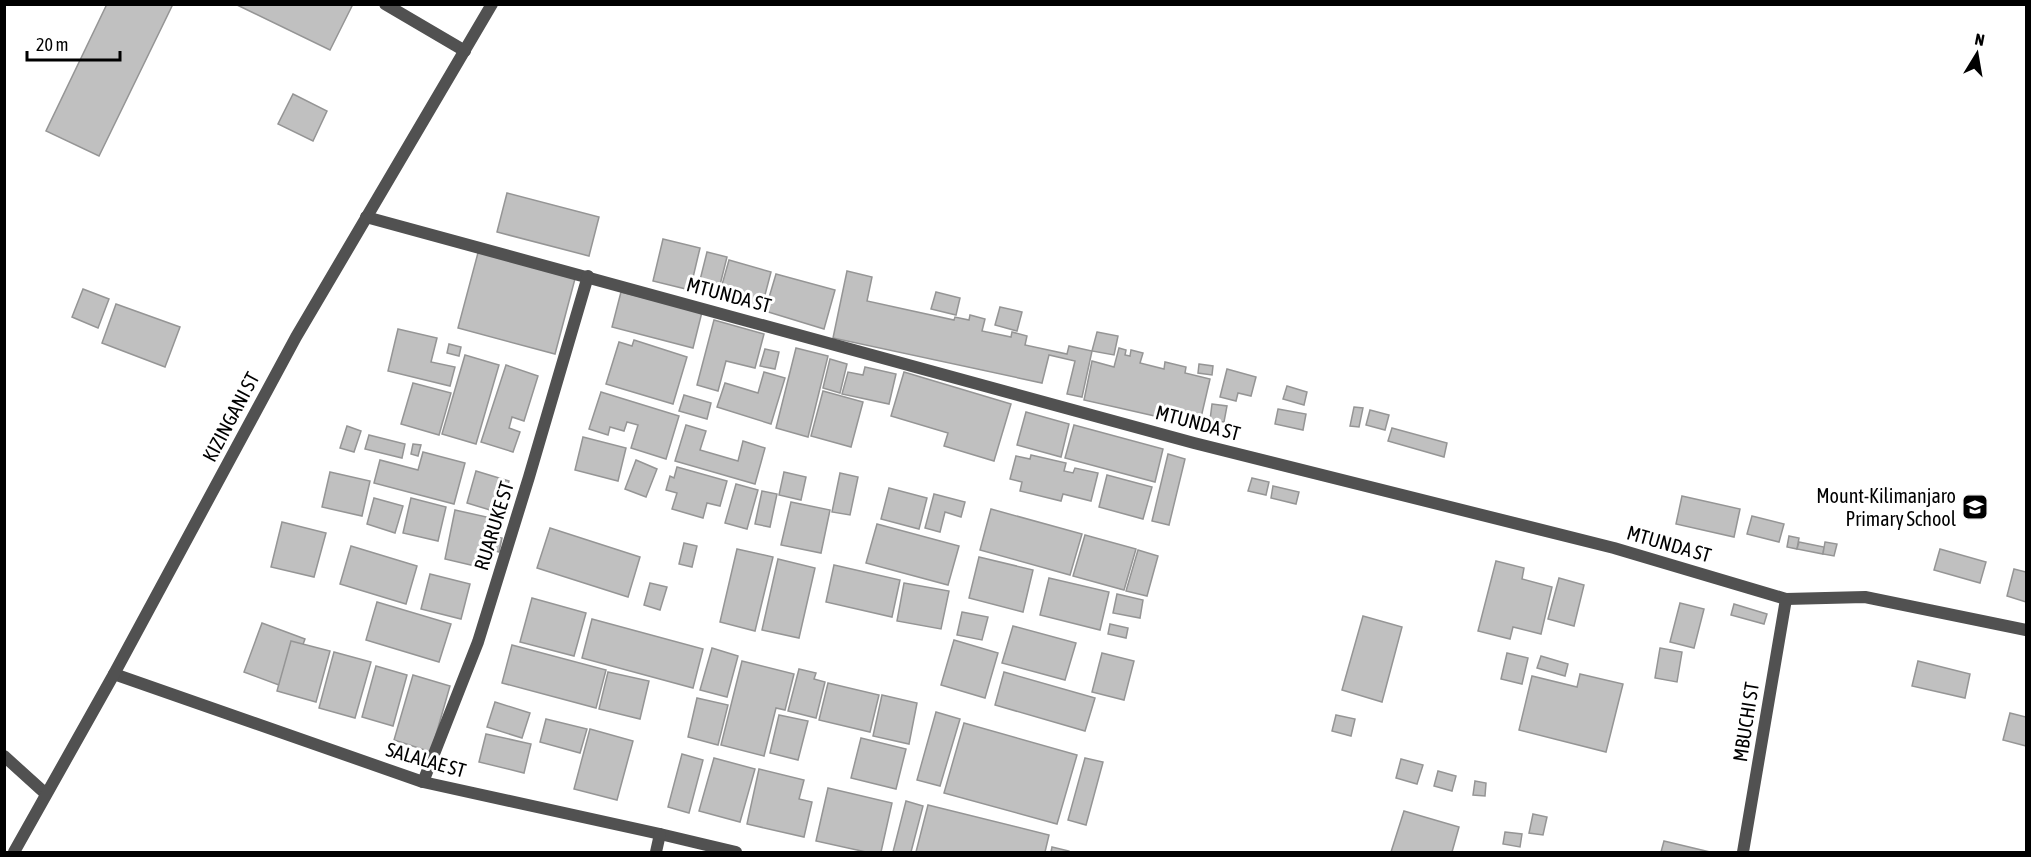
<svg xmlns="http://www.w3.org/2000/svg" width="2031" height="857" font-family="'Asap Condensed',sans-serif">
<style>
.building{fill:#c0c0c0;stroke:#959595;stroke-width:1.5}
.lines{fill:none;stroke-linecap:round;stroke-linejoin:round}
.service{stroke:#515151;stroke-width:12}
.minor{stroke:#515151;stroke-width:12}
.tertiary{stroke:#515151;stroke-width:12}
.labels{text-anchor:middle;stroke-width:6;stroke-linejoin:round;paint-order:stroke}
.street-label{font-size:20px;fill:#000;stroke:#fff}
.poi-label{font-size:20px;fill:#000;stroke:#fff;text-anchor:end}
</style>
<rect width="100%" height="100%" fill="#fff"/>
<g class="building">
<polygon points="107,4 173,4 99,156 46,131"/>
<polygon points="235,4 353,4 330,50"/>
<polygon points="293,94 327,111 313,141 278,124"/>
<polygon points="507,193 599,217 589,256 497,232"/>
<polygon points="663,239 700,248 690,290 653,281"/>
<polygon points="479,249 576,275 555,354 458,328"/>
<polygon points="707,252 727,257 717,297 697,292"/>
<polygon points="729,260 771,272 761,310 718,299"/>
<polygon points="847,271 872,277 867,301 954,320 955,317 969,320 970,315 985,319 982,331 1011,337 1012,332 1027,336 1025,345 1067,354 1069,346 1092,351 1082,397 1067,394 1075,361 1049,355 1042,383 833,338"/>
<polygon points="776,274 835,290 824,329 765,311"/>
<polygon points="83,289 109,299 98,328 72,317"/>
<polygon points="621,292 702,312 693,348 612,327"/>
<polygon points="936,292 960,298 956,315 931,309"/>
<polygon points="116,304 180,327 165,367 102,343"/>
<polygon points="1000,307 1022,312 1017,331 995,325"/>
<polygon points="714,320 764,334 755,368 726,361 718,391 697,385"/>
<polygon points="398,329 437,338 431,362 455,367 450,386 388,371"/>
<polygon points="1097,332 1118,336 1114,355 1092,351"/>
<polygon points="634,340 687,357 673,404 606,384 619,342 632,346"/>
<polygon points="449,344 461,347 459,356 447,353"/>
<polygon points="796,348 828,356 808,437 776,428"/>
<polygon points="1119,348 1126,350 1125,355 1130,356 1131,350 1143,353 1140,363 1164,369 1165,362 1186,367 1185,373 1210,379 1199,426 1084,400 1092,361 1114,367"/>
<polygon points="765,349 779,352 775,369 760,366"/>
<polygon points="465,355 499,365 476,444 442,434"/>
<polygon points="830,359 847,364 840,393 823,388"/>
<polygon points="1199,364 1213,366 1212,375 1198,373"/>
<polygon points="506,365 538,376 524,421 512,417 509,428 520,432 513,452 481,442"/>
<polygon points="865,367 896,374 889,404 842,394 848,372 863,375"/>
<polygon points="1227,369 1256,377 1251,396 1238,393 1236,401 1220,397"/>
<polygon points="764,372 785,378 771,424 717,407 725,383 758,393"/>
<polygon points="904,372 1011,404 994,461 944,446 948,433 891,416"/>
<polygon points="413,383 451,393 439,435 401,424"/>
<polygon points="1287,386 1307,392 1304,405 1283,399"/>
<polygon points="823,391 863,402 851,447 811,436"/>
<polygon points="601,392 679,416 666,459 631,448 638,425 627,422 624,431 610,427 608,435 589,429"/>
<polygon points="684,395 711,403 707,419 679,411"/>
<polygon points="1212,404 1227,406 1224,422 1210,420"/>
<polygon points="1354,407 1363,408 1359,427 1350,426"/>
<polygon points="1278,409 1306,414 1303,430 1275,424"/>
<polygon points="1370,410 1389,415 1385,430 1366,425"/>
<polygon points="1026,412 1069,424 1061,457 1017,445"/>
<polygon points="686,425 706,431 700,450 738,461 743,441 765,448 755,484 675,461"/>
<polygon points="1074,425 1163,449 1155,482 1065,458"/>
<polygon points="347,426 361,431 354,452 340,448"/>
<polygon points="1392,428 1447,443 1444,457 1388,441"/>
<polygon points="369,435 405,444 402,458 365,449"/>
<polygon points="583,437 626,448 618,481 575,470"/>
<polygon points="413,444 421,445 418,456 411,454"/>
<polygon points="423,452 465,463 454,504 374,483 380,460 418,470"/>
<polygon points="1168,454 1185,459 1169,525 1152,521"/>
<polygon points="1031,455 1066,463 1064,471 1073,473 1075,468 1098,473 1091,501 1063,494 1061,501 1020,491 1022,482 1010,479 1016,456 1030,459"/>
<polygon points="636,460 657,469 646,497 625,489"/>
<polygon points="677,467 727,481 720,506 707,503 703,518 672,509 677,493 666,490 670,476 674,478"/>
<polygon points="476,471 509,481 500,513 467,503"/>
<polygon points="330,472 370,481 362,516 322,507"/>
<polygon points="784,472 806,477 801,500 779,495"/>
<polygon points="840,473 858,477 850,515 832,512"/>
<polygon points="1107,475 1152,487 1143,519 1099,507"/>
<polygon points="1252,478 1269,482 1266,495 1248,491"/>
<polygon points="736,484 758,490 747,529 725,523"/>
<polygon points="1273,486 1299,492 1296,504 1271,498"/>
<polygon points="889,488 927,498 919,529 881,519"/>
<polygon points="762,491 777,494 770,527 755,524"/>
<polygon points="934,494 965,502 961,517 945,512 940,532 925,528"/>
<polygon points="1682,496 1740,509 1734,537 1676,524"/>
<polygon points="374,498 403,506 395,533 367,524"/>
<polygon points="411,498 446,507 438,541 403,533"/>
<polygon points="791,502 830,510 821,553 781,545"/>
<polygon points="991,509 1082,534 1070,575 980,550"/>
<polygon points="455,510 500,520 496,537 502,538 499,552 492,550 488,569 445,559"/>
<polygon points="1752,516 1784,524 1779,542 1747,534"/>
<polygon points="282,522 326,533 314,577 271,567"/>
<polygon points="877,524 959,546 948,585 866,563"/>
<polygon points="550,528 640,557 628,597 537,568"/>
<polygon points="1085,535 1136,549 1124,590 1073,576"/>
<polygon points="1789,536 1799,538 1797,549 1787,547"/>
<polygon points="1799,542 1824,547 1823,554 1797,549"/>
<polygon points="1825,542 1837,544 1834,556 1823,554"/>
<polygon points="684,543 697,546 692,567 679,564"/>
<polygon points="351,546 417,566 406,604 340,584"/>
<polygon points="737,549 773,557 755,631 720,622"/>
<polygon points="1940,549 1986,562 1980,583 1934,570"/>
<polygon points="1138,550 1158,556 1147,596 1126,591"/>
<polygon points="979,557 1033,570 1023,612 969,598"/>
<polygon points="778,559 815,568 799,638 762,630"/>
<polygon points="1496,561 1524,568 1522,579 1552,587 1541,634 1513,627 1510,639 1478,631"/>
<polygon points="834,565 900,580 892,617 826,602"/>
<polygon points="2014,569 2026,572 2026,602 2007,596"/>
<polygon points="430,574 470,584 461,619 421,609"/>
<polygon points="1049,578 1109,592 1100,630 1040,615"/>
<polygon points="1559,578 1584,585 1574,626 1548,619"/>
<polygon points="650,583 667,587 660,610 644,605"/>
<polygon points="904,583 949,591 941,629 897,621"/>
<polygon points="1117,594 1143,600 1140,618 1113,613"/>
<polygon points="532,598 586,613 574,656 520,642"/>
<polygon points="377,602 451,624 439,662 366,640"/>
<polygon points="1680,603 1704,609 1694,648 1670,642"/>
<polygon points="1734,604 1767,614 1764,624 1731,615"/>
<polygon points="962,612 988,617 982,640 957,635"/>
<polygon points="1363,616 1402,627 1382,702 1342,690"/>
<polygon points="592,619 703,649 693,688 582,658"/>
<polygon points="262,623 305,639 287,688 244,672"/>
<polygon points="1110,624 1128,628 1126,638 1108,634"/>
<polygon points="1013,626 1076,643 1065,680 1002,663"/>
<polygon points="954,640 998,653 985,698 941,685"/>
<polygon points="291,641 330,651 316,702 277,691"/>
<polygon points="512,645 606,670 596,708 502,683"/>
<polygon points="712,648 738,656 727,697 700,690"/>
<polygon points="1660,648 1682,652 1677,682 1655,678"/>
<polygon points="334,652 371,662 355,718 319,708"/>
<polygon points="1102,653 1134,661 1124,700 1092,692"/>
<polygon points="1507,653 1528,658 1522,684 1501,679"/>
<polygon points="1541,656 1568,664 1565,676 1537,668"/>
<polygon points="742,661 794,674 785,710 776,708 764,756 721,745"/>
<polygon points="1918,661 1970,674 1965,698 1912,686"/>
<polygon points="376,666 407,675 393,726 362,717"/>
<polygon points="799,669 816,673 814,679 825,682 816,718 788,711"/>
<polygon points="608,672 649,681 640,719 599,709"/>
<polygon points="1004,672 1095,698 1085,731 995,705"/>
<polygon points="1580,674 1623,684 1606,752 1519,730 1532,676 1577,687"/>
<polygon points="413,675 450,686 431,752 394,740"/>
<polygon points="828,683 879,695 870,732 819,720"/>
<polygon points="882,695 917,703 909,744 873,736"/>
<polygon points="697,698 728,705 718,745 688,737"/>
<polygon points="495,702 530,713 522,738 487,727"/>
<polygon points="936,712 960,719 940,786 917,780"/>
<polygon points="2010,713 2026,717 2026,746 2003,740"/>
<polygon points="779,715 808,721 798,760 770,753"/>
<polygon points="1336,715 1355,719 1351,736 1332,731"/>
<polygon points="546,719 587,729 580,753 540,742"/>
<polygon points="964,723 1077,755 1057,824 944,793"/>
<polygon points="590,729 633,741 617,800 574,789"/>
<polygon points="486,734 531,744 524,773 479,762"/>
<polygon points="861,738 906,749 896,789 851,778"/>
<polygon points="682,754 703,760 689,813 668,807"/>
<polygon points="714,758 755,769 740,822 699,811"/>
<polygon points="1085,758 1103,762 1086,825 1068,820"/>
<polygon points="1401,759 1423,765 1417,784 1396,778"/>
<polygon points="759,769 804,780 799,799 812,802 804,837 747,824"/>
<polygon points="1438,771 1456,776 1452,791 1434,786"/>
<polygon points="1475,781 1486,783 1485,796 1473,795"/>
<polygon points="828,788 892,803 881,852 866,852 816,841"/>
<polygon points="906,801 923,806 911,852 893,852"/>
<polygon points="928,805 1049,835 1045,852 916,852"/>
<polygon points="1404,811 1459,827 1452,852 1391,852"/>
<polygon points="1533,814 1547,817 1543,835 1529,833"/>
<polygon points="1505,832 1522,834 1520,847 1503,844"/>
<polygon points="1664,841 1710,852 1661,852"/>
<polygon points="1052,847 1069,851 1069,852 1051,852"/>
</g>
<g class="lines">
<polyline class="service" points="385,4 465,51"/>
<g class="minor">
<polyline points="366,217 1194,443 1614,548 1786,599 1865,597 2026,630"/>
<polyline points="114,674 423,782 660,834 736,852"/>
<polyline points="4,756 46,794"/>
<polyline points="423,782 478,642 529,477 588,276"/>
<polyline points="656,852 660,834"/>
<polyline points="1743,852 1786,599"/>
</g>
<polyline class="tertiary" points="14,852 114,674 296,337 492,4"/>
</g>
<defs>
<g id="school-square" transform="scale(1.35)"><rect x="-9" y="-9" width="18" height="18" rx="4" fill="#000" stroke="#fff"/><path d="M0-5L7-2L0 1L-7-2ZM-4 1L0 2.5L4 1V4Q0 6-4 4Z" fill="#fff"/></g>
</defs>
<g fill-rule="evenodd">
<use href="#school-square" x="1975" y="507"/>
</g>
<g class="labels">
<g class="street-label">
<text transform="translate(729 295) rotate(15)" y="7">MTUNDA ST</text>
<text transform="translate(231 417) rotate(-62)" y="7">KIZINGANI ST</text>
<text transform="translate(1198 423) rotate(15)" y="7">MTUNDA ST</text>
<text transform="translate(494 526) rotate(-73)" y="7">RUARUKE ST</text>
<text transform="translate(1669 544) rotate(16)" y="7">MTUNDA ST</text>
<text transform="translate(1746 722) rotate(-81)" y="7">MBUCHI ST</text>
<text transform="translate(426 760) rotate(16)" y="7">SALALAE ST</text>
</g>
<g class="poi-label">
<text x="1956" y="503">Mount-Kilimanjaro<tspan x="1956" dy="23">Primary School</tspan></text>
</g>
</g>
<rect width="2031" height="857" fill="none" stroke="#000000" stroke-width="12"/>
<g transform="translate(1977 54) rotate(11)" stroke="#ffffff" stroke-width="4.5" paint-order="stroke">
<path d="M0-4.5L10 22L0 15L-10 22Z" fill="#000000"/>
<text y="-9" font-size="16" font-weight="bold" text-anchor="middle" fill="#000000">N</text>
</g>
<path d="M27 51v9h93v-9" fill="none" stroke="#000000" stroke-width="3"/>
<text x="36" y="51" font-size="18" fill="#000000" stroke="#ffffff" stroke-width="4.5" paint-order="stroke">20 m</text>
</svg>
